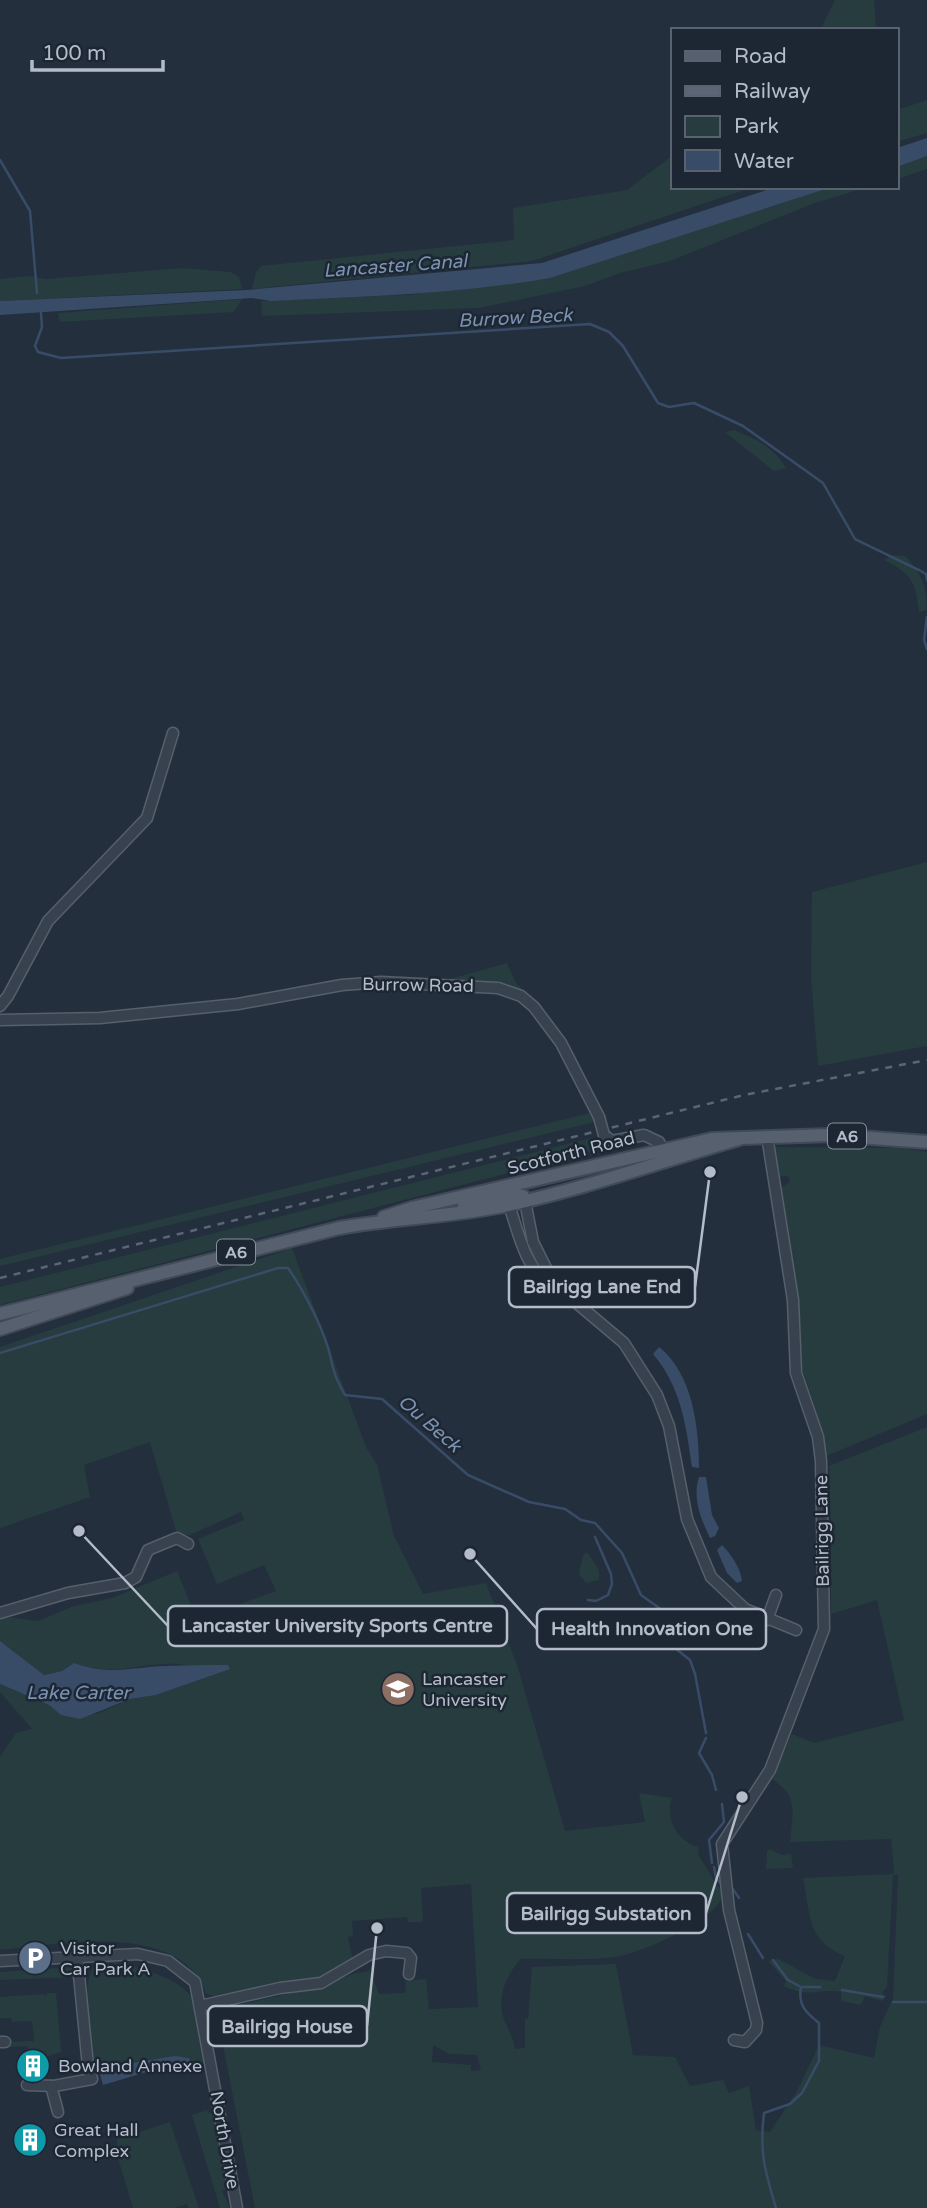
<svg xmlns="http://www.w3.org/2000/svg" width="927" height="2208" font-family="'Varela Round',sans-serif">
<style>
.green{fill:#263c3f;fill-rule:evenodd}
.water{fill:#394c67}
.lines{fill:none;stroke-linecap:round;stroke-linejoin:round}
.stream{stroke:#394c67;stroke-width:2.5}
.minor-casing{stroke:#565f6c;stroke-width:13}
.major-casing{stroke:#414a57;stroke-width:16}
.minor{stroke:#38414e;stroke-width:10}
.major{stroke:#56606e;stroke-width:12}
.rail{stroke:#5a6575;stroke-width:2.5;stroke-dasharray:7 7;stroke-linecap:butt}
.minor-bridge-casing{stroke:#565f6c;stroke-width:13;stroke-linecap:butt}
.minor-bridge{stroke:#38414e;stroke-width:10}
.labels{text-anchor:middle;stroke-width:5;stroke-linejoin:round;paint-order:stroke}
.shield{fill:#1d2633;stroke:#878f9c;stroke-width:2}
.shield-label{font-size:16px;font-weight:bold;fill:#b4bcc9}
.street-label{font-size:18px;fill:#b4bcc9;stroke:#1d2633}
.poi-label{font-size:18px;fill:#b4bcc9;stroke:#1d2633;text-anchor:start}
.water-label{font-size:19px;font-style:italic;fill:#7c92b1;stroke:#1d2633}
.leader{fill:none;stroke:#b4bcc9;stroke-width:2.5}
.callout-dot{fill:#b4bcc9;stroke:#1d2633;stroke-width:2.5}
.callout{fill:#1d2633;stroke:#b4bcc9;stroke-width:2.5}
.callout-label{font-size:19px;text-anchor:middle;font-weight:bold;fill:#b4bcc9}
</style>
<rect width="100%" height="100%" fill="#242f3e"/>
<g class="green">
<polygon points="835,0 874,0 876,30 824,30 823,24"/>
<polygon points="927,100 927,133 897,142 897,110"/>
<polygon points="673,155 673,187 753,187 532,261 252,289 256,272 261,266 514,240 513,208 627,190"/>
<polygon points="927,156 927,169 897,179 897,167"/>
<polygon points="832,187 868,187 815,203 670,261 620,273 585,286 479,308 262,316 261,301 407,295 549,278"/>
<polygon points="182,268 231,272 239,277 242,289 0,301 0,279 29,276 47,279"/>
<polygon points="242,299 234,312 60,322 58,313"/>
<path d="M734 430C756 439 774 447 786 468L774 471 725 432Z"/>
<path d="M893 555 905 556C922 574 927 586 927 610L919 612C916 582 911 573 884 560Z"/>
<polygon points="927,862 927,1046 818,1066 811,977 812,892"/>
<polygon points="507,963 516,983 526,993 499,983 450,979"/>
<polygon points="594,1112 595,1122 0,1266 0,1259"/>
<polygon points="595,1137 604,1148 0,1305 0,1287"/>
<polygon points="775,1147 903,1148 927,1152 927,1414 826,1456 814,1404 802,1369 798,1297 777,1190 790,1182 788,1176 779,1177 773,1172"/>
<path d="M292 1248 366 1447 377 1464 394 1536 423 1594 486 1583 518 1668 565 1831 645 1822 639 1793 672 1798C665 1819 677 1840 698 1847L699 1856 718 1887 723 1889C729 1916 638 1955 614 1957 584 1961 552 1958 521 1959 506 1975 495 1999 505 2022 509 2031 514 2039 515 2049L525 2048V2019H528L532 1967 616 1964 633 2055 675 2057 690 2086 723 2080 729 2093 749 2086 756 2130 770 2132 797 2091 819 2045 874 2058 880 2027 893 1998 898 1875H893L887 1987 882 1993 886 1996 883 2001 865 1996 861 2005 841 2001V1992C818 1988 811 1999 784 1986L786 1981 768 1961 778 1959 816 1979 835 1981 845 1956C807 1942 810 1913 803 1878L893 1874 894 1871 891 1839 790 1842C792 1813 800 1797 772 1779L792 1734 814 1743 904 1720 877 1600 831 1614V1541L835 1539V1533L831 1532 829 1466 927 1427V2208H255L216 2010 324 1986 355 1973 370 1971 379 1994 405 1993 406 1981 426 1979 429 2009 478 2007 471 1884 421 1888 423 1922H408L407 1917 352 1921 353 1936 348 1937 354 1966 321 1983H281L216 1997 206 1994C181 1920 60 1944 0 1950V1757L16 1733 32 1729 0 1692V1684L49 1705 61 1715 97 1714 130 1699 156 1695 210 1676C204 1673 197 1667 190 1666 150 1657 120 1680 74 1663L62 1671 44 1675 0 1641V1616L38 1621 71 1607 112 1598 177 1571 197 1620 276 1591 264 1565 217 1584 198 1539 244 1520 241 1512 190 1535 177 1534 150 1442 84 1465 90 1497 0 1528V1347ZM433 2045 449 2054 477 2055 481 2070 471 2071V2065L432 2062Z"/>
<polygon points="587,1552 599,1570 599,1580 586,1583 579,1574 583,1555"/>
<polygon points="770,1849 782,1855 791,1854 793,1868 766,1869 767,1851"/>
<path d="M112 1961C137 1967 182 1977 195 2002 201 2013 201 2048 204 2063L196 2069 189 2058C173 2055 111 2063 100 2075L97 2063H90C93 2035 78 1981 97 1963Z"/>
<polygon points="70,1967 75,1970 75,1977 0,1980 0,1972"/>
<polygon points="47,1993 56,1993 61,2052 32,2061 27,2046 0,2048 0,2042 34,2041 32,2021 12,2022 11,2018 0,2018 0,1997 43,1994 47,1996"/>
<polygon points="207,2110 208,2113 212,2112 227,2189 222,2191 230,2208 220,2208 192,2115"/>
<polygon points="170,2122 199,2208 189,2208 187,2204 175,2208 133,2208 117,2155 117,2139"/>
</g>
<g class="water">
<polygon points="927,138 927,156 897,167 897,148"/>
<path d="M776 187H832L550 278C457 294 364 297 271 301L252 298 0 315V301L247 290 542 263Z"/>
<path d="M659 1347C693 1374 699 1428 699 1468L692 1467C686 1425 681 1387 653 1354Z"/>
<path d="M699 1477H706L712 1515 719 1528 715 1536 710 1538C701 1519 692 1498 699 1477Z"/>
<path d="M722 1545C731 1554 741 1569 742 1581L737 1583 727 1573 717 1550Z"/>
<path d="M0 1641 44 1675 62 1671 74 1663C109 1676 131 1667 167 1666 187 1665 207 1665 228 1665L230 1669 156 1695 130 1699 80 1719 61 1715 49 1705 0 1684Z"/>
<polygon points="175,2056 189,2058 196,2069 184,2073 180,2062 103,2085 100,2075 112,2066"/>
</g>
<g class="lines">
<g class="stream">
<polyline points="0,160 30,211 37,293"/>
<polyline points="41,313 42,327 35,346 38,352 61,358 590,324 609,332 623,346 658,403 669,407 694,403 743,426 823,483 855,539 919,570 926,574 927,580"/>
<polyline points="927,617 924,640 927,649"/>
<path d="M0 1353 278 1268H288C304 1291 325 1331 331 1359 334 1374 337 1381 345 1395L382 1399 468 1475 529 1502 565 1509 581 1520 595 1523 622 1553 641 1595 662 1610 673 1624 675 1648 690 1660 695 1674 706 1733"/>
<polyline points="588,1600 596,1601 608,1595 612,1584 611,1574 595,1537"/>
<polyline points="706,1738 699,1753 712,1775 716,1790"/>
<polyline points="712,1863 709,1840 724,1822 722,1804"/>
<polyline points="714,1867 716,1878 722,1885"/>
<polyline points="732,1888 739,1898"/>
<polyline points="748,1934 763,1958"/>
<path d="M773 1960 788 1980 801 1987C798 2005 805 2012 819 2023V2061L802 2093 790 2104 764 2113C759 2152 765 2171 776 2208"/>
<polyline points="802,1987 820,1987"/>
<polyline points="842,1990 883,1997"/>
<polyline points="893,2002 927,2002"/>
</g>
<g class="minor-casing">
<g id="minor">
<polyline points="0,1006 8,996 48,921 147,818 173,733"/>
<polyline points="0,1020 100,1018 238,1004 342,985 381,982 498,988 521,996 534,1007 561,1043 599,1117"/>
<polyline points="604,1135 612,1141 644,1135 659,1142 662,1148"/>
<polyline points="525,1201 533,1242 554,1284 624,1343 657,1395 669,1426 687,1519 711,1577 745,1609 796,1630"/>
<path d="M509 1205C518 1231 525 1269 550 1284"/>
<polyline points="0,1613 68,1593 125,1583 136,1577 148,1550 177,1538 188,1544"/>
<polyline points="767,1620 776,1595"/>
<polyline points="0,1961 138,1954 168,1961 195,1982 237,2208"/>
<polyline points="200,2006 280,1988 321,1983 369,1955 386,1951 407,1953 411,1958 409,1974"/>
<polyline points="734,2040 745,2042 756,2030 757,2023 729,1910 722,1844 770,1770 824,1629 821,1461 818,1437 796,1373 793,1300 767,1136"/>
<polyline points="0,2042 5,2042"/>
<polyline points="27,2085 54,2086 92,2079 88,2066 77,1955"/>
<polyline points="51,2086 58,2112"/>
</g>
</g>
<g class="major-casing">
<g id="major">
<polyline points="464,1205 515,1194 523,1196 525,1201"/>
<polyline points="384,1217 412,1208 712,1139 831,1135 927,1142"/>
<path d="M0 1314 339 1228C396 1218 450 1217 508 1205 587 1188 662 1161 739 1139"/>
<polyline points="0,1329 127,1288"/>
</g>
</g>
<use href="#minor" class="minor"/>
<use href="#major" class="major"/>
<polyline class="rail" points="0,1278 744,1095 927,1060"/>
<g class="minor-bridge-casing">
<polyline id="minor-bridge" points="599,1117 604,1135"/>
</g>
<use href="#minor-bridge" class="minor-bridge"/>
</g>
<defs>
<g id="university-disc" transform="scale(1.75)"><circle r="9.5" fill="#8d6e63" stroke="#1d2633"/><path d="M0-5L7-2L0 1L-7-2ZM-4 1L0 2.5L4 1V4Q0 6-4 4Z" fill="#fff"/></g>
<g id="parking-disc" transform="scale(1.75)"><circle r="9.5" fill="#5c6f8a" stroke="#1d2633"/><path d="M-3.5-5.5H1a3.5 3.5 0 0 1 0 7H-1V5.5H-3.5ZM-1-3.4V-.6H.8a1.4 1.4 0 0 0 0-2.8Z" fill="#fff"/></g>
<g id="building-disc" transform="scale(1.75)"><circle r="9.5" fill="#0f9aa8" stroke="#1d2633"/><path d="M-4-6H4V6H1V3H-1V6H-4ZM-2.5-4.3h1.7v1.8h-1.7ZM.8-4.3h1.7v1.8H.8ZM-2.5-1h1.7V.8h-1.7ZM.8-1h1.7V.8H.8Z" fill="#fff"/></g>
</defs>
<g fill-rule="evenodd">
<use href="#university-disc" x="398" y="1689"/>
<use href="#parking-disc" x="35" y="1958"/>
<use href="#building-disc" x="33" y="2066"/>
<use href="#building-disc" x="30" y="2140"/>
</g>
<g class="labels">
<g class="shield">
<rect x="828" y="1123.5" width="38" height="25" rx="5"/>
<rect x="217" y="1239.5" width="38" height="25" rx="5"/>
</g>
<g class="shield-label">
<text x="847" y="1142">A6</text>
<text x="236" y="1258">A6</text>
</g>
<g class="street-label">
<text transform="translate(418 985) rotate(1)" y="6">Burrow Road</text>
<text transform="translate(571 1153) rotate(-14)" y="6">Scotforth Road</text>
<text transform="translate(822 1531) rotate(-91)" y="6">Bailrigg Lane</text>
<text transform="translate(225 2140) rotate(80)" y="6">North Drive</text>
</g>
<g class="poi-label">
<text x="422" y="1685">Lancaster<tspan x="422" dy="21">University</tspan></text>
<text x="60" y="1954">Visitor<tspan x="60" dy="21">Car Park A</tspan></text>
<text x="58" y="2072">Bowland Annexe</text>
<text x="54" y="2136">Great Hall<tspan x="54" dy="21">Complex</tspan></text>
</g>
<g class="water-label">
<text transform="translate(395 265) rotate(-4)" y="7">Lancaster Canal</text>
<text transform="translate(515 317) rotate(-3)" y="7">Burrow Beck</text>
<text transform="translate(430 1423) rotate(41)" y="7">Ou Beck</text>
<text x="78" y="1699">Lake Carter</text>
</g>
</g>
<path class="leader" d="M710 1172L695 1287M79 1531L168 1626M470 1554L537 1629M742 1797L706 1913M377 1928L367 2026"/>
<g class="callout-dot">
<circle cx="710" cy="1172" r="7"/>
<circle cx="79" cy="1531" r="7"/>
<circle cx="470" cy="1554" r="7"/>
<circle cx="742" cy="1797" r="7"/>
<circle cx="377" cy="1928" r="7"/>
</g>
<g class="callout">
<rect x="509" y="1267" width="186" height="40" rx="7"/>
<rect x="168" y="1606" width="339" height="40" rx="7"/>
<rect x="537" y="1609" width="229" height="40" rx="7"/>
<rect x="507" y="1893" width="199" height="40" rx="7"/>
<rect x="208" y="2006" width="159" height="40" rx="7"/>
</g>
<g class="callout-label">
<text x="602" y="1293">Bailrigg Lane End</text>
<text x="337" y="1632">Lancaster University Sports Centre</text>
<text x="652" y="1635">Health Innovation One</text>
<text x="606" y="1920">Bailrigg Substation</text>
<text x="287" y="2033">Bailrigg House</text>
</g>
<rect x="671" y="28" width="228" height="161" fill="#1d2633" stroke="#59626f" stroke-width="2"/>
<rect x="685" y="51" width="35" height="10" fill="#56606e" stroke="#59626f" stroke-width="2"/>
<text x="734" y="63" font-size="21" fill="#b4bcc9">Road</text>
<rect x="685" y="86" width="35" height="10" fill="#5a6575" stroke="#59626f" stroke-width="2"/>
<text x="734" y="98" font-size="21" fill="#b4bcc9">Railway</text>
<rect x="685" y="116" width="35" height="21" fill="#263c3f" stroke="#59626f" stroke-width="2"/>
<text x="734" y="133" font-size="21" fill="#b4bcc9">Park</text>
<rect x="685" y="150" width="35" height="21" fill="#394c67" stroke="#59626f" stroke-width="2"/>
<text x="734" y="168" font-size="21" fill="#b4bcc9">Water</text>
<path d="M32 60v10h131v-10" fill="none" stroke="#b4bcc9" stroke-width="3.5"/>
<text x="42" y="60" font-size="21" fill="#b4bcc9" stroke="#1d2633" stroke-width="5" paint-order="stroke">100 m</text>
</svg>
